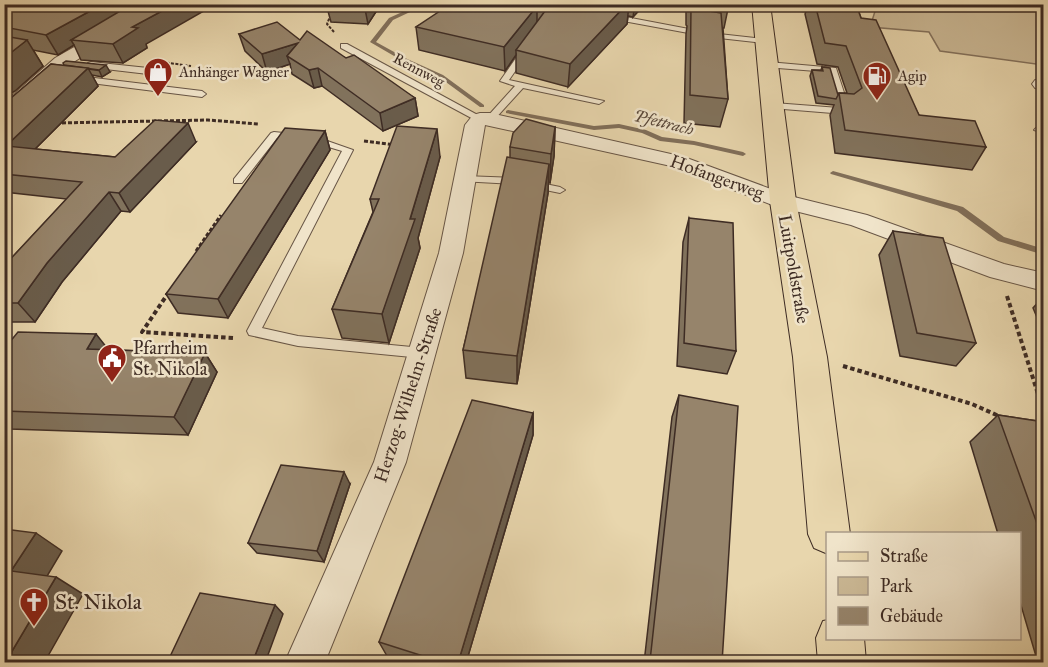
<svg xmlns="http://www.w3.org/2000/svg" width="1048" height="667" font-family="'IM FELL Great Primer',serif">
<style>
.green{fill:#cbb996;stroke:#84725d;stroke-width:1.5}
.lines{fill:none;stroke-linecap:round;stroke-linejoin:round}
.stream{fill:#816f5a;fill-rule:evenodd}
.service-casing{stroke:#685646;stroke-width:2}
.minor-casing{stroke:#685646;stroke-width:2}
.primary-casing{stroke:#3e2c24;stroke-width:2}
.path-far2{stroke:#3e2c24;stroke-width:2;stroke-dasharray:3 1.5;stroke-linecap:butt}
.path-far1{stroke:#3e2c24;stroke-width:3;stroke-dasharray:4 2;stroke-linecap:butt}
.path{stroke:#3e2c24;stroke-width:4;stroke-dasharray:4.5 3;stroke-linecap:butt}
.service{fill:#f0e4ca;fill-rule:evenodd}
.minor{fill:#f0e4ca;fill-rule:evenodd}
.primary{fill:#e8d6ad;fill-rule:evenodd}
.wall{fill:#81725c;stroke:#3e2c24;stroke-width:1.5}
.shaded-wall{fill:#695c4b;stroke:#3e2c24;stroke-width:1.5}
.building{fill:#96846b;stroke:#3e2c24;stroke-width:1.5}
.labels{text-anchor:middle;stroke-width:5;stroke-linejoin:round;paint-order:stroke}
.far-street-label{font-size:15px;fill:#3e2c24;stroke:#f0e4ca}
.far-poi-label{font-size:15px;fill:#3e2c24;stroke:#f0e4ca;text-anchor:start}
.far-water-label{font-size:16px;font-style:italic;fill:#5a483a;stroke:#f0e4ca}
.street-label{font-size:18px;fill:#3e2c24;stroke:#f0e4ca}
.poi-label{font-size:18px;fill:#3e2c24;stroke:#f0e4ca;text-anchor:start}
.near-poi-label{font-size:21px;fill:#3e2c24;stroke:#f0e4ca;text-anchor:start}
</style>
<rect width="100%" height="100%" fill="#e8d6ad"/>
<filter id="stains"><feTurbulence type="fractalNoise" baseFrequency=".00333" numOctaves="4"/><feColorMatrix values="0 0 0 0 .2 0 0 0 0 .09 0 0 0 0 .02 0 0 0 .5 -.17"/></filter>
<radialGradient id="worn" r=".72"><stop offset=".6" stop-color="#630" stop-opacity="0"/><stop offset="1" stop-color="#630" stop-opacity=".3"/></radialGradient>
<polygon class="green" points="877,5 1043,5 1043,65 940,51 929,32 870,27"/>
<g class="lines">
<g class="stream">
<polygon points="420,4 427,4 393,20 376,42 405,58 443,75 484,105 484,107 480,107 439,77 401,60 370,42 389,18"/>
<polygon points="508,110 594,126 619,124 646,130 662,137 694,141 743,152 746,154 743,156 694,145 660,141 642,133 619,128 594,130 506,113 506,111"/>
<polygon points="833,171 963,207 1004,237 1044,249 1044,255 998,241 957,211 831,174 830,173"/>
</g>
<g class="service-casing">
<g id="service">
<polygon points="759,4 825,9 829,11 825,13 762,8 759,8"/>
<polygon points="610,14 710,33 765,39 769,41 765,43 710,37 607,18 607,14"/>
<polygon points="341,44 347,44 485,119 477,121 341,48"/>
<polygon points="523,48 530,50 509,80 604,101 599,104 523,88 493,121 487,121 487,117 515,86 500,81"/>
<polygon points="91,62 148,68 152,71 148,74 88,67 88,63"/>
<polygon points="768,62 836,68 850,111 845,114 771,108 769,106 774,103 839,108 829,72 765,67 765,63"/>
<polygon points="78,76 202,91 206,94 202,97 75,81 75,77"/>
<polygon points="1044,127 1044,133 1034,130 1036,128"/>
<polygon points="274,132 313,136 353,150 262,328 298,336 422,348 427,349 429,353 427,357 422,358 298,346 249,335 247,331 342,151 312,142 277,138 242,183 234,183 234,179 271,133"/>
<polygon points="464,176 516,178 560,187 565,190 560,193 516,184 460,181 459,179"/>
</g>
</g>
<g class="minor-casing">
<g id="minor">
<polygon points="150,4 168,4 67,66 11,117 4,118 4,103 55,58"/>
<polygon points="1044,79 1044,90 1035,88 1032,84 1035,80"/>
<polygon points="480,113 490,113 684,157 790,196 867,215 1004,264 1044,273 1044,291 990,277 851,225 775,206 671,166 485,125 463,253 406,462 325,662 285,662 374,462 439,253 465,125 473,115"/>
</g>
</g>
<g class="primary-casing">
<g id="primary">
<polygon points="752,4 770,4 796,201 827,357 850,534 828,534 828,554 814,548 808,534 793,357 770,201"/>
<polygon points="828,620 828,638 864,638 866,662 818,662 816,638 823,621"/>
</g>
</g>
<g class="path-far2">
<polyline points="334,32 327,24 335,4"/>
<polyline points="162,62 191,66"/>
</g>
<g class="path-far1">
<polyline points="56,123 208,120 258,124"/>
<polyline points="364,141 395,145"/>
<polyline points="196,251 221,215"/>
</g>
<g class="path">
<polyline points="169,292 142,332 233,338"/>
<polyline points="1007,296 1044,413"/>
<polyline points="843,366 972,404 1001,417"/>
</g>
<use href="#service" class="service"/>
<use href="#minor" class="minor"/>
<use href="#primary" class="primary"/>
</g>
<g class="wall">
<polygon points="4,4 146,44 147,48 123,63 81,60 74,45 58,55 33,50 43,66 15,91 4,97"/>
<polygon points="326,4 381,4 368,24 331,22"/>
<polygon points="458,4 645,4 633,17 628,16 627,24 568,87 516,73 516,55 505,71 419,50 416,27 449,10"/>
<polygon points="686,4 729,4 724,28 723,28 728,99 720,127 684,123 686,34 687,26 686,25"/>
<polygon points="803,4 856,4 861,18 919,115 986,147 972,170 835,153 830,115 834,105 816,103 810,76 812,70 821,70 822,67 838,95 839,93 847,93 838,67 817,64 805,14 808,6"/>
<polygon points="239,34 300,40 346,58 415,98 418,116 383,131 322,86 314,88 292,74 290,64 267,72 245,51"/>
<polygon points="51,64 110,72 102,77 92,75 98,86 35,149 115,157 196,142 130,212 121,211 62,282 35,322 4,322 4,266 67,199 4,192 4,104"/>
<polygon points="555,127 554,156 550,183 548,182 548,193 517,384 466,378 463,350 510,157 510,147"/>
<polygon points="325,131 330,150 228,318 178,313 166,294"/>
<polygon points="440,157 418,238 420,248 389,343 342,338 332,309 373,212 370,199"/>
<polygon points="689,218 736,351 727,374 677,366 683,242"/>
<polygon points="893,231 976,343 956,366 900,356 879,255"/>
<polygon points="1044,296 1044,334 1033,308"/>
<polygon points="4,349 109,350 205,353 217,372 188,435 10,429 4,424"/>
<polygon points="679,395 722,663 644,663 672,417"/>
<polygon points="533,413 533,435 466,663 408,663 387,656 379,642"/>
<polygon points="998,415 1044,422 1044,663 1038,663 1020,602 1020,534 998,534 970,442"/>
<polygon points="350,484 324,562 257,553 248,543"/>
</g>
<g class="shaded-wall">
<polygon points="103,4 145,4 71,40 74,45 58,55 46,35"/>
<polygon points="175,4 216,4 146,44 147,48 123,63 113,44 132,27"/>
<polygon points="364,4 381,4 368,24"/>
<polygon points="627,4 629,4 627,24 568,87 570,64"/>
<polygon points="635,4 645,4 633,17"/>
<polygon points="537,6 537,28 516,50 516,55 505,71 504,47"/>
<polygon points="27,40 43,66 15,91 4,97 4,58"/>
<polygon points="298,43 287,56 290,64 267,72 262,54"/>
<polygon points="106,65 110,72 102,77 99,70"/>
<polygon points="88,68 98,86 19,165 6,146"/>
<polygon points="318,68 322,86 314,88 309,70"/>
<polygon points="415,98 418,116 383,131 380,113"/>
<polygon points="188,123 196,142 130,212 119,193"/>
<polygon points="555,127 554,156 550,183 551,154"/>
<polygon points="437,129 440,157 418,238 420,248 389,343 382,314"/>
<polygon points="325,131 330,150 228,318 218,299"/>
<polygon points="549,164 548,193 517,384 517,356"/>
<polygon points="109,192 121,211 62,282 35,322 18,303 47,263"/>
<polygon points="96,334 111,353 87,349"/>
<polygon points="205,353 217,372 188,435 174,417"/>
<polygon points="533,413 533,435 466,663 458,663"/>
<polygon points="344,472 350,484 324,562 317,551"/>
<polygon points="36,533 62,551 40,588 11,571"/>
<polygon points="56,577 83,594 44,663 5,663"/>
<polygon points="275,605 283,614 265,663 252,663"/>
</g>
<g class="building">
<polygon points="4,4 103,4 46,35 4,27"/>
<polygon points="132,4 175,4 132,27 138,28 113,44 71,40"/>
<polygon points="458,4 627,4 570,64 516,50 545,11 544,8 537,6 504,47 416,27 443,9 449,10"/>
<polygon points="815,4 856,4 861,18 876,20 919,115 975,121 986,147 845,130 839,93 854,94 862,88 846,46 825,43"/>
<polygon points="691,8 721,13 728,99 690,95"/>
<polygon points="277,22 300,40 307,31 346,58 354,55 415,98 380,113 318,68 309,70 287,56 298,43 262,54 239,34"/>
<polygon points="4,36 27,40 4,58"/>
<polygon points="66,61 106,65 99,70 64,65 63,63"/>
<polygon points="51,64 88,68 6,146 115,157 155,120 188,123 119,193 109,192 47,263 18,303 4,303 4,266 82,182 4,174 4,104"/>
<polygon points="822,67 830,68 838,95 836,99 818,96 812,70 823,71"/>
<polygon points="526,119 555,127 551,154 510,147 513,133"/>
<polygon points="397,126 437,129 410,219 415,219 382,314 332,309 379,199 370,199"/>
<polygon points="285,128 325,131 218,299 166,294"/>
<polygon points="507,157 549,164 517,356 463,350"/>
<polygon points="689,218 733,223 736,351 684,343"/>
<polygon points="893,231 943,238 976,343 917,333"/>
<polygon points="18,332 96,334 87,349 205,353 174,417 4,411 4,390 6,388 4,388 4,349"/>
<polygon points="679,395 738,406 722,663 654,663 650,661"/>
<polygon points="472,400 533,413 458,663 445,663 379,642"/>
<polygon points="998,415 1044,422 1044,543"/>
<polygon points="281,465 344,472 317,551 248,543"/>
<polygon points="4,529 36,533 11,571 56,577 5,663"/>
<polygon points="200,593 275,605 252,663 167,663"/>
</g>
<defs>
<g id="shop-pin" transform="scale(1.5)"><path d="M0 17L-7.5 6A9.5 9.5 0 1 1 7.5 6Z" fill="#8f2418" stroke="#f0e4ca"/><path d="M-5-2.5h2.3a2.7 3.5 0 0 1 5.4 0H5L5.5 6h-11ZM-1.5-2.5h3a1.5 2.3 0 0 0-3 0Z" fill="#fff"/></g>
<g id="fuel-pin" transform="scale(1.5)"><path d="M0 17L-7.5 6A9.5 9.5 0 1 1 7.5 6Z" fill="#8f2418" stroke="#f0e4ca"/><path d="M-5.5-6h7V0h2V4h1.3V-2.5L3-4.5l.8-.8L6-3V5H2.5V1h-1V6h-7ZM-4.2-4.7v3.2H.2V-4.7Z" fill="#fff"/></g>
<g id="civic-pin" transform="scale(1.5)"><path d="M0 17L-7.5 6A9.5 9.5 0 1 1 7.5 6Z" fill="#8f2418" stroke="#f0e4ca"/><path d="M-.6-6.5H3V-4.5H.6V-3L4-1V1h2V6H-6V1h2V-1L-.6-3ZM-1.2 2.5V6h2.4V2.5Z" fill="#fff"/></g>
<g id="church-pin" transform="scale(1.5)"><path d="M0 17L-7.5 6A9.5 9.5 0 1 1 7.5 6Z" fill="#8f2418" stroke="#f0e4ca"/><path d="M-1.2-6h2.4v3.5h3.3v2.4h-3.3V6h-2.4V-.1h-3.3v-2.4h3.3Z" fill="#fff"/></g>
</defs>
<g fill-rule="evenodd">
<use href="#shop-pin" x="158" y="72"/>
<use href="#fuel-pin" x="877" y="76"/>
<use href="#civic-pin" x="112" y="358"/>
<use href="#church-pin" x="34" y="602"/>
</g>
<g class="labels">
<g class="far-street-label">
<text transform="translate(419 70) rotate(28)" y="5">Rennweg</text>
</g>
<g class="far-poi-label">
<text x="179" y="77">Anhänger Wagner</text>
<text x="898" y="81">Agip</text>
</g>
<g class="far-water-label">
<text transform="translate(664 122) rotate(14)" y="6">Pfettrach</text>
</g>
<g class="street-label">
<text transform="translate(717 177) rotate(20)" y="6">Hofangerweg</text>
<text transform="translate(794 269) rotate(80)" y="6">Luitpoldstraße</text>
<text transform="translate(408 395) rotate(-72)" y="6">Herzog-Wilhelm-Straße</text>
</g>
<g class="poi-label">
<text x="133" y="354">Pfarrheim<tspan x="133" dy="21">St. Nikola</tspan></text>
</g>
<g class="near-poi-label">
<text x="55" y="609">St. Nikola</text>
</g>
</g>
<rect width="1048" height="667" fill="none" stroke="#e8d6ad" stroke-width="24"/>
<rect x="6" y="6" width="1036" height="655" fill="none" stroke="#3e2c24" stroke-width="3"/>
<rect x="12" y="12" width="1024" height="643" fill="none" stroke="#3e2c24" stroke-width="1.5"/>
<rect x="826" y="532" width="195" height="108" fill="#f0e4ca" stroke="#a99a88" stroke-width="1.5"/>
<rect x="838" y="552" width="30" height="9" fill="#e8d6ad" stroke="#a99a88" stroke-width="1.5"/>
<text x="880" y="562" font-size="18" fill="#3e2c24">Straße</text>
<rect x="838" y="577" width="30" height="18" fill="#cbb996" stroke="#a99a88" stroke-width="1.5"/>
<text x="880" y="592" font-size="18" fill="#3e2c24">Park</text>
<rect x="838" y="607" width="30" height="18" fill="#96846b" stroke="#a99a88" stroke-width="1.5"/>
<text x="880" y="622" font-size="18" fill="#3e2c24">Gebäude</text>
<rect width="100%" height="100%" filter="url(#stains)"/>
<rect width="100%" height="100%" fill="url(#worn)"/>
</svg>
